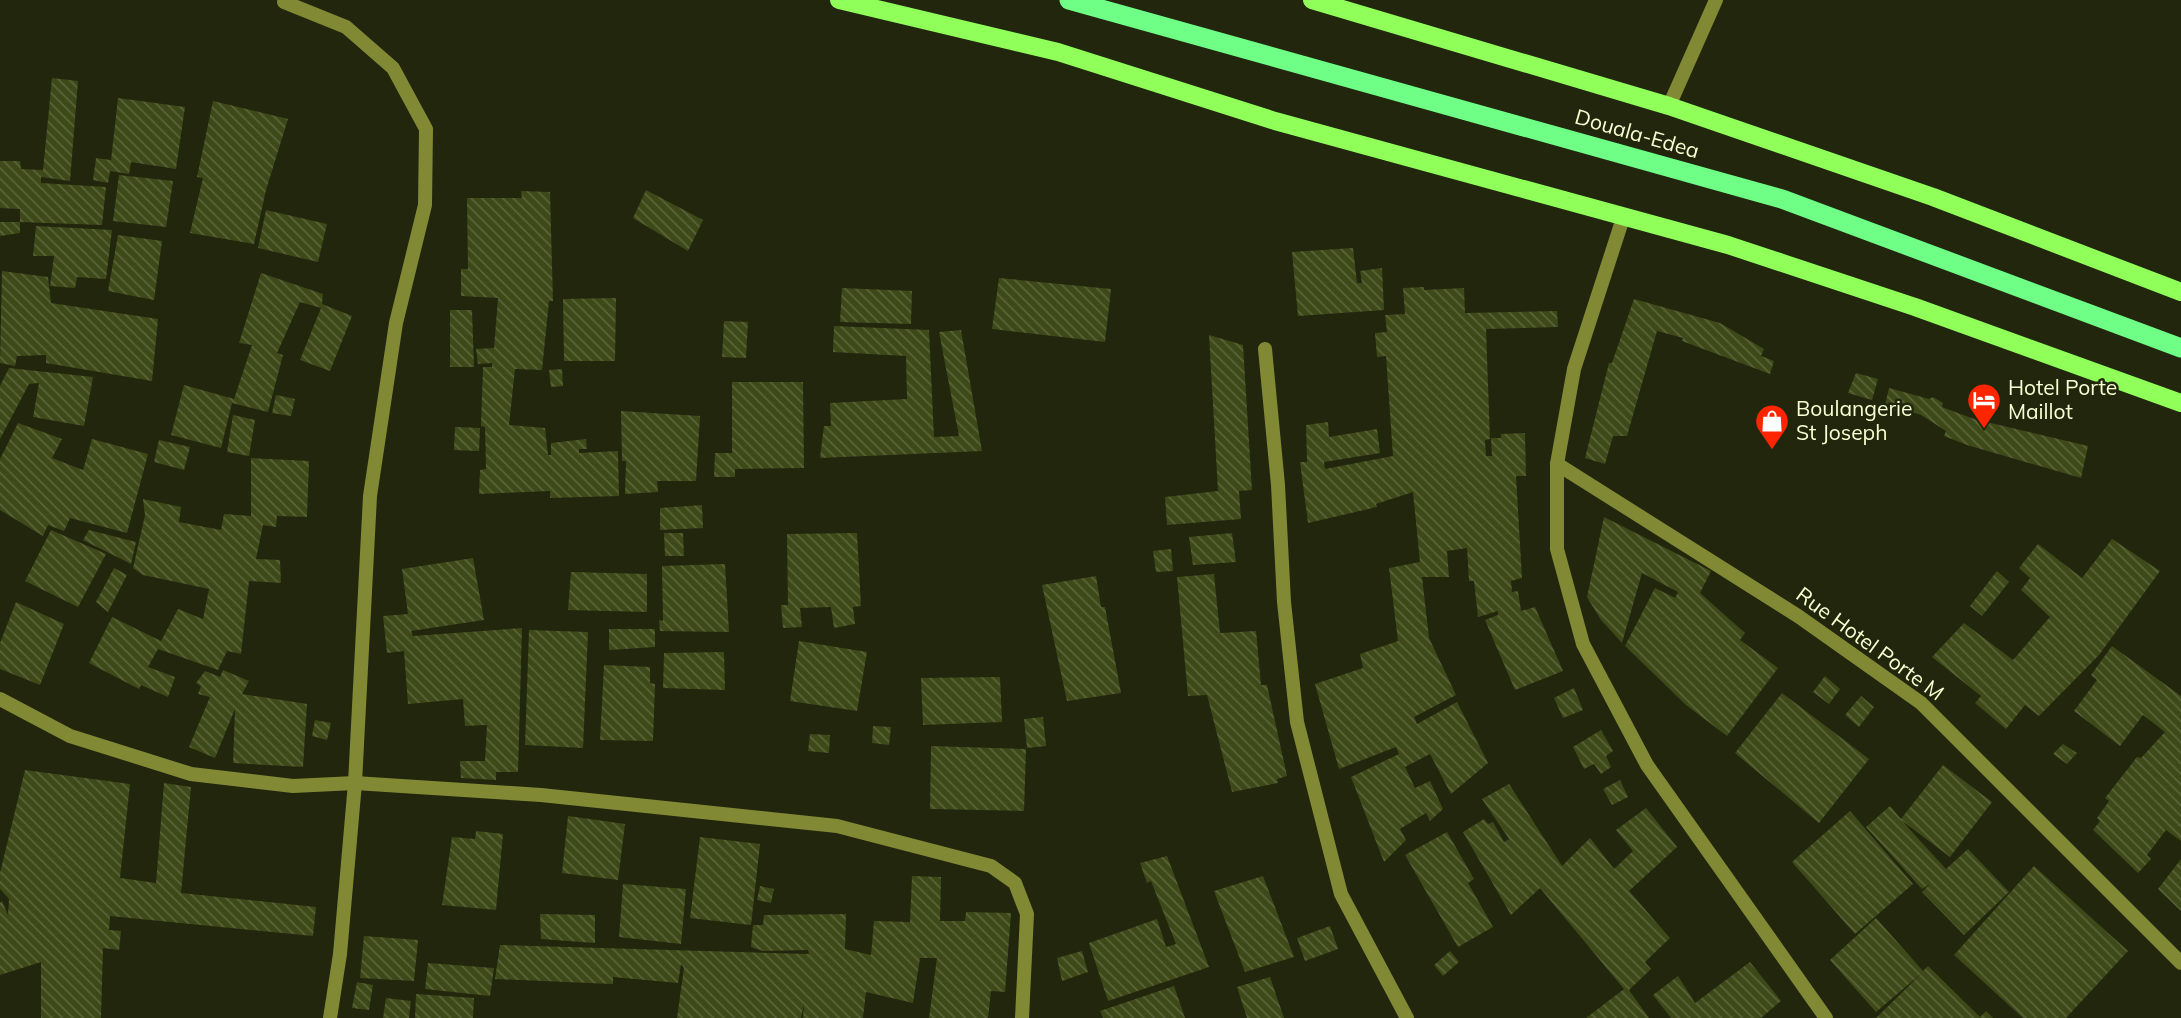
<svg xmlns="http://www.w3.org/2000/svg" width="2181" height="1018" font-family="Mulish,sans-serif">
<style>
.building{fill:url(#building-back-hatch)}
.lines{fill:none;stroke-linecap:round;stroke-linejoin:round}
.minor{stroke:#828934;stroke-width:14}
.primary{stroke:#90ff5a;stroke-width:18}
.trunk{stroke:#6fff86;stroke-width:19}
.labels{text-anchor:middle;stroke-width:5;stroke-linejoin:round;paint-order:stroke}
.street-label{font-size:21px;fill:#f8ffd3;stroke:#21260d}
.poi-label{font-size:21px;fill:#f8ffd3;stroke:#21260d;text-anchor:start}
</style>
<defs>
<pattern id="building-back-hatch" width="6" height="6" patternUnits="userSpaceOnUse" patternTransform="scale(1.75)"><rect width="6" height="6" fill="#3d4918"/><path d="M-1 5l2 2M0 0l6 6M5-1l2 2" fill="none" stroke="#5a6439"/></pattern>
</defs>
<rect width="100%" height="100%" fill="#21260d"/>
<g class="building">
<polygon points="52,78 78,81 70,181 41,177 41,183 106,187 102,225 20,222 20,209 0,208 0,161 20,161 21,169 43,170"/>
<polygon points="118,98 185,107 176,169 131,162 129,174 110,171 108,183 93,180 96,158 111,160"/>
<polygon points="213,101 288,119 266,190 254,244 190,233 203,178 197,177"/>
<polygon points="119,175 173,181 166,227 113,221"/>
<polygon points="646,190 703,220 688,251 633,218"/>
<polygon points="521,191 550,192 553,301 549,301 542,370 515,369 509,425 545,428 548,455 551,455 551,443 586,439 587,449 579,449 579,453 618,451 619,496 550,498 550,491 479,494 480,470 486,469 485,427 481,426 483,367 492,367 492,363 478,364 476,349 494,348 498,298 461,296 461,269 468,269 467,198 522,198"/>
<polygon points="266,210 327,224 318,262 258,248"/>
<polygon points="0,222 20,222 20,233 0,236"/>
<polygon points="36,226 112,230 106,279 77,277 75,288 50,286 54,256 33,256"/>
<polygon points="118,235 162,241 154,300 108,291"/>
<polygon points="1353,248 1357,283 1362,283 1360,271 1382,268 1384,310 1298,316 1292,252"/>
<polygon points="2,271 48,277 51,303 158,319 152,381 46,363 46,355 17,356 15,366 0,363"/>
<polygon points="261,273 323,294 322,304 352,316 330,371 300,360 321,308 300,302 277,353 283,355 268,412 232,403 221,448 171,435 184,385 234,399 252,345 239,343"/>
<polygon points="999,278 1111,289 1105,342 992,329"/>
<polygon points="1424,287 1424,290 1464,288 1465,313 1557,311 1558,327 1486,329 1490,439 1485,440 1486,456 1492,456 1491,438 1501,438 1501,434 1525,433 1526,476 1516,476 1522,578 1511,581 1512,592 1518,591 1521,611 1535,607 1563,671 1515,690 1485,620 1498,615 1498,611 1478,617 1474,581 1469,581 1467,548 1447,551 1449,577 1422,577 1429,638 1456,695 1414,717 1417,724 1457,702 1488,763 1451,794 1430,754 1405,767 1415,788 1430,781 1443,809 1430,821 1426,813 1400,829 1406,840 1384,862 1351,777 1399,754 1396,747 1339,769 1315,684 1363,668 1360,654 1398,641 1389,568 1420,562 1413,492 1376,504 1377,507 1308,523 1300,462 1307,462 1306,425 1328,422 1329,437 1377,429 1380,453 1324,462 1325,469 1393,456 1386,356 1377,357 1375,333 1387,332 1385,315 1405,314 1403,288"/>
<polygon points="842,288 912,291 911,324 840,322"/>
<polygon points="616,298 615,361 564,361 563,299"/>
<polygon points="1634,299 1720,323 1764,349 1761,356 1774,361 1770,374 1682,341 1683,338 1657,331 1627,436 1613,436 1605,464 1585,458 1609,363 1612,363"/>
<polygon points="450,310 472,310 474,367 450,367"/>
<polygon points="724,321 748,322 746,358 722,357"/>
<polygon points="834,326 929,330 934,437 959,436 939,332 961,330 982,451 820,458 824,426 831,426 830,403 907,399 906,356 833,352"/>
<polygon points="1209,335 1243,345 1252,490 1239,491 1241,519 1167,525 1165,497 1218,491"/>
<polygon points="9,368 93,377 84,426 33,417 39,383 29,384 0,439 0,386"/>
<polygon points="562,369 563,386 551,387 549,370"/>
<polygon points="1856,373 1878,379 1872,400 1848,393"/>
<polygon points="732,382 803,382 804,468 735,469 735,477 714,477 715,453 732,453"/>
<polygon points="1889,388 1929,399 1933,397 1943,403 1942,407 1974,419 2088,446 2081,478 1967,445 1944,436 1946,431 1921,415 1905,409 1903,413 1884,409"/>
<polygon points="276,395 295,399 291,416 272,413"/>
<polygon points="621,411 700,416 696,481 657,481 658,492 625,494 626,461 622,461"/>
<polygon points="233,415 255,420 249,456 227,452"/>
<polygon points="18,423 62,439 52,458 83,470 92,439 148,454 127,533 70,518 64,531 48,525 43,536 0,510 0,459"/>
<polygon points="455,427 480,428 479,451 454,450"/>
<polygon points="159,440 190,447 184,470 154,462"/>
<polygon points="251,458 309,461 307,517 277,516 276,527 263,525 256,559 280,560 281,583 249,581 241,654 227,651 218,670 158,649 148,667 175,677 168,697 141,685 139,689 89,663 112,617 161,641 178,609 203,619 209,589 143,575 133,568 145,515 143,499 181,507 179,522 221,530 224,514 251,516"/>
<polygon points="702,505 703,528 660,530 660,508"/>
<polygon points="1604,517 1711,571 1700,593 1745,633 1740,640 1778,668 1727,736 1686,705 1625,646 1655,588 1675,598 1678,592 1642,573 1622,643 1601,620 1587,597"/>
<polygon points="51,530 106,554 78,607 25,581"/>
<polygon points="89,530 136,542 131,564 83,540"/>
<polygon points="664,533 683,533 684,556 665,556"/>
<polygon points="857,533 861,606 853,607 855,624 834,628 831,607 800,608 802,627 783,628 781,605 788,605 787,534"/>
<polygon points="1232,533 1236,562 1193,565 1189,537"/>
<polygon points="2112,539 2160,571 2099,655 2039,716 2025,705 2006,729 1975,703 1981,696 1932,657 1964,623 2013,660 2073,590 2050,617 2021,590 2030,578 2019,568 2038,544 2082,578"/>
<polygon points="1171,549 1173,571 1156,572 1153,551"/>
<polygon points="473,558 484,620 411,631 413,636 522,628 518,772 496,772 496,780 461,778 460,761 485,761 487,725 465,726 463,699 408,704 404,651 387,653 383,616 408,614 402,569"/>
<polygon points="725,564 729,632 660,631 659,620 663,621 662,566"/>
<polygon points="114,568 127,575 108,612 96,602"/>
<polygon points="1997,571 2009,582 1982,616 1970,606"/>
<polygon points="571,572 647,574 647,612 568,610"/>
<polygon points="1214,574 1220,633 1256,631 1261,685 1267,685 1287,776 1277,779 1278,783 1232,792 1207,695 1188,696 1177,577"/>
<polygon points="1096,576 1101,607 1105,607 1121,693 1067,701 1042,585"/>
<polygon points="16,602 64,624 40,685 0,669 0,643"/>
<polygon points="609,629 655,629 655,647 609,650"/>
<polygon points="529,630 588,632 583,748 525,745"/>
<polygon points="799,641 867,652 857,711 790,701"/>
<polygon points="2112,646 2181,696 2181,841 2166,830 2147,855 2151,859 2138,873 2093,830 2100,821 2097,818 2109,801 2105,798 2137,757 2141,758 2165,732 2143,715 2120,746 2074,711 2097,680 2091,675"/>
<polygon points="724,652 725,690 663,688 664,653"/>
<polygon points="604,665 650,667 650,683 655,684 653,741 600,740"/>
<polygon points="223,670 249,681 242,694 307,704 303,767 233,763 235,709 215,758 189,747 210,697 198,694 201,686 196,683 205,671 220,677"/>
<polygon points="1825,676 1840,689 1829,704 1813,692"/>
<polygon points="1000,677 1002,722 923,725 921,678"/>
<polygon points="1574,688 1583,710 1563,718 1554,698"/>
<polygon points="1782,693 1869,759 1819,823 1735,753"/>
<polygon points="1861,696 1874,707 1859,727 1845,715"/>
<polygon points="1043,717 1046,746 1027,748 1024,719"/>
<polygon points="315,720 331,723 327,740 312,736"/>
<polygon points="873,726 891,727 889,745 872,743"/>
<polygon points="1601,730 1613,751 1606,756 1611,767 1601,774 1594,764 1584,769 1573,747"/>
<polygon points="810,734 830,735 829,753 808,751"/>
<polygon points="2063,744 2077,753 2067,764 2053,754"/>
<polygon points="931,746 1026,749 1024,811 930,809"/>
<polygon points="1943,765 1992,802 1950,857 1901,820 1946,869 1968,849 2009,892 1964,935 1922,892 1930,884 1922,889 1866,827 1890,806 1901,819"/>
<polygon points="25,770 130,784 120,878 156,883 164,783 191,787 181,893 316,907 313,936 110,916 109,930 121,931 119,950 103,948 101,1018 41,1018 41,962 0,975 0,903 2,901 8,915 9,899 0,889 0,873"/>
<polygon points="1620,780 1628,797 1612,805 1603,789"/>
<polygon points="1509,784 1562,866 1590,838 1614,869 1633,851 1616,830 1646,808 1677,847 1629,891 1670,938 1645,962 1651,969 1629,990 1649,1018 1586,1018 1624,989 1540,888 1511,915 1463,832 1484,819 1488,824 1493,822 1504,842 1509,839 1482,799"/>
<polygon points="1850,811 1913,884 1855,934 1792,862"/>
<polygon points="568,816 625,824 618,880 562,873"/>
<polygon points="476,831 503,834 496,910 442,905 452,837 475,839"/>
<polygon points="1447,832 1474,879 1468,883 1493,927 1458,947 1405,855"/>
<polygon points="700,837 760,844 751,925 690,918"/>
<polygon points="1167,856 1209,967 1108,1001 1089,943 1157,919 1166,947 1176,944 1151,881 1147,883 1140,863"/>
<polygon points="2181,859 2181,911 2158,889"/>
<polygon points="2034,866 2128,951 2066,1018 2023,1018 1954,955"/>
<polygon points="912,876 941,877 940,921 965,921 966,912 1011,913 1005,992 991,991 988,1018 929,1018 937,958 920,958 913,1003 866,992 863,1018 803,1018 804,1003 801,1018 677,1018 684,968 681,964 678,983 613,977 613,984 495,979 500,945 809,954 808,950 763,951 751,947 753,925 763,925 764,915 846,914 845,949 871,955 874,921 910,922"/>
<polygon points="1263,876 1294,957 1245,972 1214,891"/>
<polygon points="623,884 686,889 681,944 619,937"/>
<polygon points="760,886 774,889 771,903 757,900"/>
<polygon points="540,914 595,915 595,943 541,939"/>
<polygon points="1876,918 1923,971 1928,966 1980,1017 1986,1011 1993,1018 1876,1018 1922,973 1876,1012 1830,960"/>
<polygon points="1330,926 1338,949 1305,961 1297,938"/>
<polygon points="364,936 418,940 414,981 360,978"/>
<polygon points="1082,951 1088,972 1062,981 1057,958"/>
<polygon points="1450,951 1459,962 1443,976 1434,965"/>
<polygon points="1750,962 1781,1001 1761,1018 1671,1018 1653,995 1678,976 1695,1003"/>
<polygon points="428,963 494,968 490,996 425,989"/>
<polygon points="1270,977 1284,1018 1247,1018 1237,987"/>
<polygon points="357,982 373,985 369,1010 352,1008"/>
<polygon points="1174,986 1185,1018 1103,1018 1100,1011"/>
<polygon points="416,994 474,998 473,1018 415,1018"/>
<polygon points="386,998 411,1001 409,1018 383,1018"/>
</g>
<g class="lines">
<g class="minor">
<polyline points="284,2 346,27 393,68 426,129 425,205 396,323 370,496 355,783 340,954 330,1018"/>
<polyline points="1669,106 1716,0"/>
<polyline points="1624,215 1574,369 1557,464 1557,549 1583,644 1647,765 1826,1018"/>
<polyline points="1265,349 1278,485 1284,602 1297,722 1341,894 1407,1018"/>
<polyline points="1557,464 1798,616 1921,703 2181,963"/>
<polyline points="0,699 70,736 191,774 293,786 355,783 541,795 837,826 991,866 1015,883 1027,914 1022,1018"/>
</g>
<g class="primary">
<polyline points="839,0 1058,52 1275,121 1728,245 1915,307 2181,403"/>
<polyline points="1312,0 1669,106 1933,197 2181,292"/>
</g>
<polyline class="trunk" points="1069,0 1782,199 2181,348"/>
</g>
<defs>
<g id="hotel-pin" transform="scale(1.75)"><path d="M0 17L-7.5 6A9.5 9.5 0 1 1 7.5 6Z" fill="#fe2500" stroke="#21260d"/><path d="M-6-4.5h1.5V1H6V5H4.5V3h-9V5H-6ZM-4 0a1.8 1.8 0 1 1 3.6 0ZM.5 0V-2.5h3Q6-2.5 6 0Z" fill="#fff"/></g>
<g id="shop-pin" transform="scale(1.75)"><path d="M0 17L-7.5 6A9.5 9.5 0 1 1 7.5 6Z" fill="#fe2500" stroke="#21260d"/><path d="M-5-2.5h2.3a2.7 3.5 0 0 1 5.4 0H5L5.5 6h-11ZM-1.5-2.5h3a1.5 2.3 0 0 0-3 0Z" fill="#fff"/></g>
</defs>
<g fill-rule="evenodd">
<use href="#hotel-pin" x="1984" y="400"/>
<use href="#shop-pin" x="1772" y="421"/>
</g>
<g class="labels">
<g class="street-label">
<text transform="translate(1637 134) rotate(16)" y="7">Douala-Edea</text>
<text transform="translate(1870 644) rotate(36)" y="7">Rue Hotel Porte M</text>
</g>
<g class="poi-label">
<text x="2008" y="395">Hotel Porte<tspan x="2008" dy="24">Maillot</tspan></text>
<text x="1796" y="416">Boulangerie<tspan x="1796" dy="24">St Joseph</tspan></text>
</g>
</g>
</svg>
